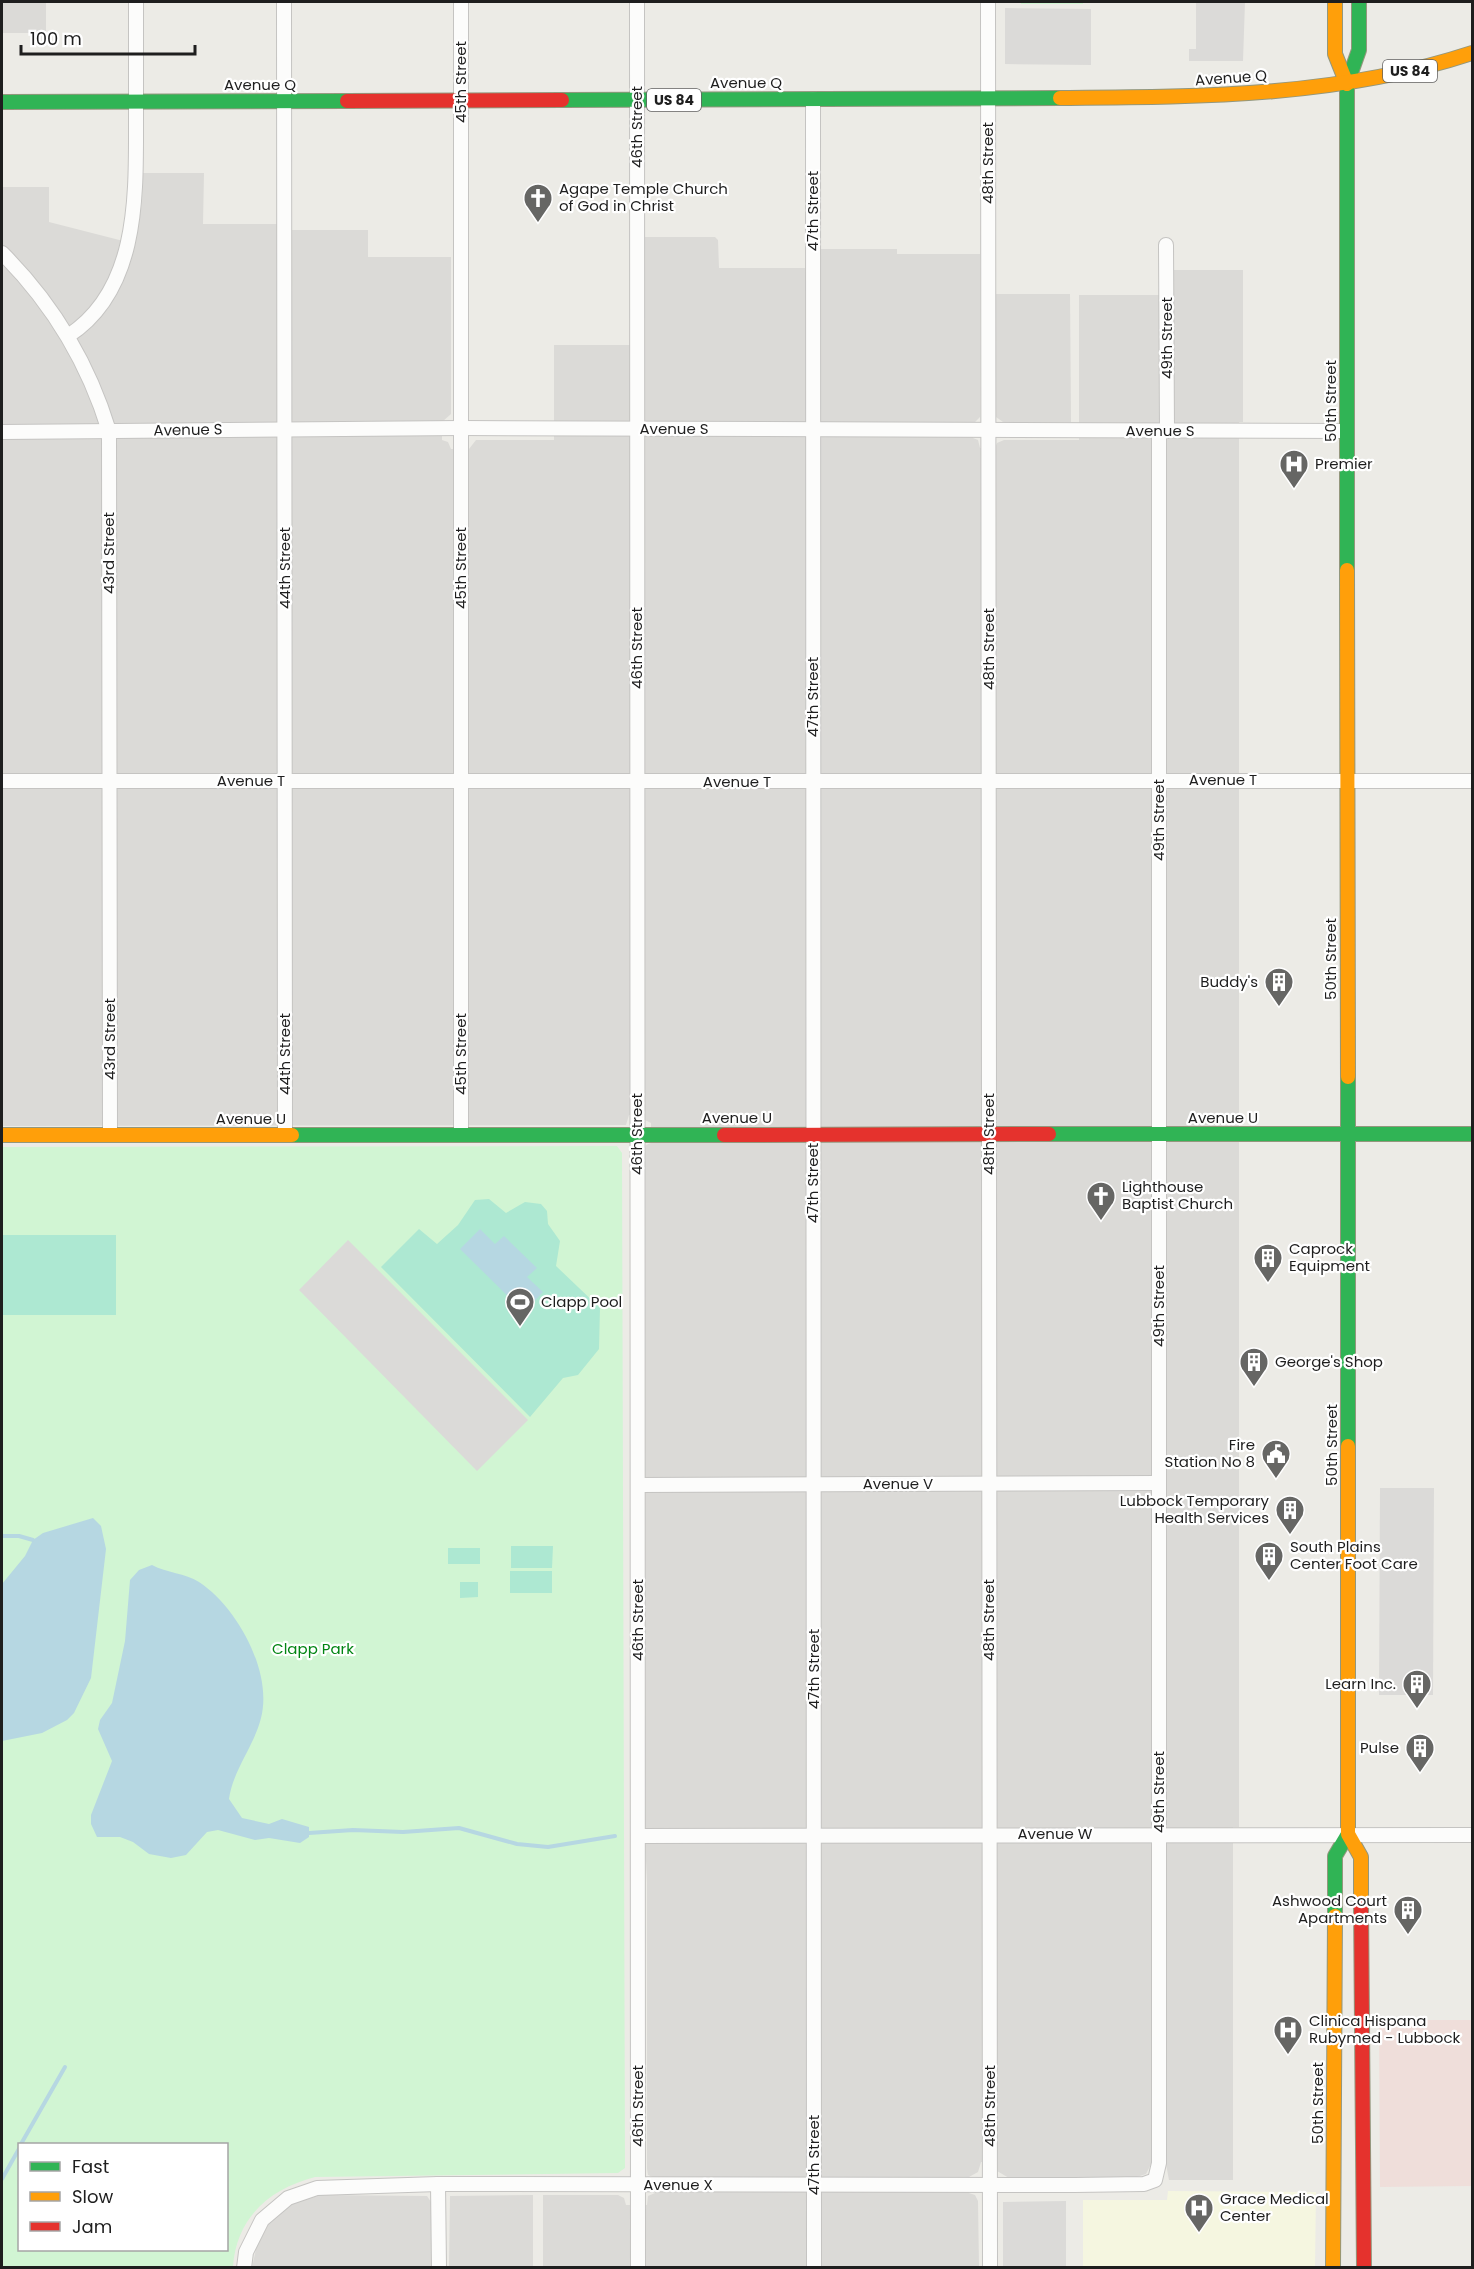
<svg xmlns="http://www.w3.org/2000/svg" width="1474" height="2269" font-family="Poppins,sans-serif">
<style>
.residential{fill:#dbdad7}
.commercial{fill:#efdeda}
.education{fill:#f5f6e0}
.park{fill:#d1f5d3;fill-rule:evenodd}
.pitch{fill:#ade8d2}
.parking{fill:#dbdad8}
.water{fill:#b6d7e2}
.lines{fill:none;stroke-linecap:round;stroke-linejoin:round}
.stream{stroke:#b6d7e2;stroke-width:4}
.street-casing{stroke:#c5c4c2;stroke-width:16}
.fast-casing{stroke:#93977d;stroke-width:16}
.slow-casing{stroke:#93977d;stroke-width:16}
.jam-casing{stroke:#93977d;stroke-width:16}
.street{stroke:#fcfcfb;stroke-width:14}
.fast{stroke:#30b455;stroke-width:14}
.slow{stroke:#ff9f0a;stroke-width:14}
.jam{stroke:#e5322d;stroke-width:14}
.labels{text-anchor:middle;stroke-width:4.5;stroke-linejoin:round;paint-order:stroke}
.shield{fill:#fff;stroke:#626262;stroke-width:1.5}
.shield-label{font-size:14px;font-weight:bold;fill:#1e1e1e}
.street-label{font-size:15px;fill:#1e1e1e;stroke:#fff}
.poi-label{font-size:15px;fill:#1e1e1e;stroke:#fff;text-anchor:start}
.park-label{font-size:15px;fill:#028513;stroke:#fff}
</style>
<rect width="100%" height="100%" fill="#ecebe6"/>
<g class="residential">
<rect x="2" y="2" width="44" height="31"/>
<polygon points="143,173 204,173 203,224 277,224 277,230 368,230 368,257 451,257 451,414 442,422 442,440 448,442 451,449 469,449 476,440 554,440 554,345 644,345 644,237 715,237 718,240 719,268 821,268 821,249 897,249 897,254 980,254 980,417 974,423 973,438 978,440 980,448 995,448 997,443 1004,440 1079,440 1079,295 1174,295 1174,270 1243,270 1243,422 1239,422 1239,1827 1233,1827 1233,2180 1169,2180 1166,2164 1151,2164 1146,2174 1137,2177 1009,2178 997,2171 996,2162 981,2162 978,2172 969,2177 969,2193 975,2195 978,2201 979,2267 543,2267 543,2195 618,2195 624,2198 626,2205 647,2205 648,2196 655,2193 655,2178 648,2175 647,2169 647,1882 644,1819 644,1152 646,1145 651,1143 651,1123 645,1120 644,1115 629,1115 626,1125 2,1126 2,187 49,187 49,222 135,244 142,203"/>
<polygon points="995,294 1070,294 1071,422 1003,422 996,417"/>
<polygon points="321,2195 427,2196 431,2202 431,2267 252,2268 257,2244 265,2227 275,2215 291,2204"/>
<polygon points="533,2195 533,2267 449,2267 450,2196"/>
</g>
<polygon class="commercial" points="1379,2020 1472,2020 1472,2186 1380,2187"/>
<polygon class="education" points="1168,2191 1316,2192 1315,2267 1083,2267 1083,2200 1167,2200"/>
<g class="park">
<rect x="1021" y="2" width="62" height="2"/>
<path d="M617 1146 622 1153 625 2168 618 2173 315 2177C269 2189 236 2218 233 2267H2V1147ZM20 2144H226V2250H20Z"/>
</g>
<g class="pitch">
<polygon points="489,1199 506,1213 525,1202 541,1204 547,1211 548,1224 560,1241 556,1266 600,1308 599,1349 578,1375 563,1378 530,1417 381,1267 419,1229 437,1244 458,1225 475,1200"/>
<rect x="2" y="1235" width="114" height="80"/>
<polygon points="511,1546 553,1546 552,1568 511,1568"/>
<rect x="448" y="1548" width="32" height="16"/>
<rect x="510" y="1571" width="42" height="22"/>
<polygon points="460,1582 478,1582 478,1597 460,1598"/>
</g>
<g class="parking">
<polygon points="1196,2 1245,2 1243,61 1189,61 1189,49 1196,49"/>
<polygon points="1005,8 1091,9 1091,65 1005,64"/>
<polygon points="348,1240 528,1420 477,1471 299,1290"/>
<polygon points="1380,1488 1434,1488 1433,1695 1379,1695"/>
<polygon points="1066,2201 1066,2267 1003,2267 1003,2202"/>
</g>
<g class="water">
<polygon points="480,1229 495,1244 504,1236 537,1268 527,1277 543,1292 524,1312 460,1249"/>
<polygon points="93,1518 101,1526 106,1549 91,1678 74,1713 67,1720 42,1733 2,1741 2,1584 25,1556 33,1540 43,1533"/>
<path d="M152 1565C167 1573 185 1573 199 1582 237 1607 273 1672 261 1718 254 1746 233 1770 229 1799L242 1818 269 1824 282 1819 309 1827V1837L300 1843 269 1838 255 1840 218 1830 207 1832 186 1855 171 1858 149 1854 133 1842 120 1837H97L91 1824V1815L112 1761 98 1729 100 1720 112 1703 125 1641 130 1580 139 1570Z"/>
</g>
<g class="lines">
<g class="stream">
<polyline points="2,1536 19,1536 33,1540"/>
<polyline points="309,1833 353,1830 403,1832 459,1828 517,1844 548,1847 615,1836"/>
<polyline points="21,2144 65,2067"/>
<polyline points="2,2179 20,2147"/>
</g>
<g class="street-casing">
<g id="street">
<polyline points="284,2 285,1135"/>
<polyline points="461,2 461,1135"/>
<polyline points="637,2 638,2268"/>
<polyline points="988,2 990,2268"/>
<polyline points="813,99 814,2268"/>
<polyline points="1166,245 1167,431"/>
<path d="M2 253C52 303 88 362 109 431L110 1135"/>
<path d="M68 336C139 290 136 196 136 120 136 81 136 41 136 2"/>
<polyline points="2,432 461,428 1347,431"/>
<polyline points="2,781 1472,781"/>
<polyline points="638,1485 1159,1483"/>
<polyline points="638,1836 1472,1835"/>
<polyline points="438,2184 439,2268"/>
<polyline points="244,2268 246,2252 262,2220 288,2198 317,2188 438,2184 1075,2185 1144,2184 1155,2180 1159,2163 1159,431"/>
</g>
</g>
<g class="fast-casing">
<g id="fast">
<polyline points="562,100 1060,98"/>
<polyline points="2,102 347,101"/>
<polyline points="1347,570 1347,84 1359,50 1359,2"/>
<polyline points="1348,1077 1348,1446"/>
<polyline points="1049,1134 1472,1134"/>
<polyline points="292,1135 724,1135"/>
<polyline points="1335,1916 1335,1856 1348,1834"/>
</g>
</g>
<g class="slow-casing">
<g id="slow">
<polyline points="1335,2 1335,54 1347,84"/>
<path d="M1060 98C1198 97 1339 97 1472 53"/>
<polyline points="1347,570 1348,1077"/>
<polyline points="2,1135 292,1135"/>
<polyline points="1348,1446 1348,1834 1361,1857 1361,1903"/>
<polyline points="1333,2268 1335,1916"/>
</g>
</g>
<g class="jam-casing">
<g id="jam">
<polyline points="347,101 562,100"/>
<polyline points="724,1135 1049,1134"/>
<polyline points="1361,1903 1364,2268"/>
</g>
</g>
<use href="#street" class="street"/>
<use href="#fast" class="fast"/>
<use href="#slow" class="slow"/>
<use href="#jam" class="jam"/>
</g>
<defs>
<g id="church-pin" transform="scale(1.5)"><path d="M0 17L-7.5 6A9.5 9.5 0 1 1 7.5 6Z" fill="#666664" stroke="#fff"/><path d="M-1.2-6h2.4v3.5h3.3v2.4h-3.3V6h-2.4V-.1h-3.3v-2.4h3.3Z" fill="#fff"/></g>
<g id="hospital-pin" transform="scale(1.5)"><path d="M0 17L-7.5 6A9.5 9.5 0 1 1 7.5 6Z" fill="#666664" stroke="#fff"/><path d="M-5-5h3v3.5h4V-5h3V5h-3V1.5h-4V5h-3Z" fill="#fff"/></g>
<g id="building-pin" transform="scale(1.5)"><path d="M0 17L-7.5 6A9.5 9.5 0 1 1 7.5 6Z" fill="#666664" stroke="#fff"/><path d="M-4-6H4V6H1V3H-1V6H-4ZM-2.5-4.3h1.7v1.8h-1.7ZM.8-4.3h1.7v1.8H.8ZM-2.5-1h1.7V.8h-1.7ZM.8-1h1.7V.8H.8Z" fill="#fff"/></g>
<g id="stadium-pin" transform="scale(1.5)"><path d="M0 17L-7.5 6A9.5 9.5 0 1 1 7.5 6Z" fill="#666664" stroke="#fff"/><path d="M0-5a6.5 5 0 1 0 0 10a6.5 5 0 1 0 0-10ZM-3.5-1.8h7v3.6h-7Z" fill="#fff"/></g>
<g id="civic-pin" transform="scale(1.5)"><path d="M0 17L-7.5 6A9.5 9.5 0 1 1 7.5 6Z" fill="#666664" stroke="#fff"/><path d="M-.6-6.5H3V-4.5H.6V-3L4-1V1h2V6H-6V1h2V-1L-.6-3ZM-1.2 2.5V6h2.4V2.5Z" fill="#fff"/></g>
</defs>
<g fill-rule="evenodd">
<use href="#church-pin" x="538" y="198"/>
<use href="#hospital-pin" x="1294" y="464"/>
<use href="#building-pin" x="1279" y="982"/>
<use href="#church-pin" x="1101" y="1196"/>
<use href="#building-pin" x="1268" y="1258"/>
<use href="#stadium-pin" x="520" y="1302"/>
<use href="#building-pin" x="1254" y="1362"/>
<use href="#civic-pin" x="1276" y="1454"/>
<use href="#building-pin" x="1290" y="1510"/>
<use href="#building-pin" x="1269" y="1556"/>
<use href="#building-pin" x="1417" y="1684"/>
<use href="#building-pin" x="1420" y="1748"/>
<use href="#building-pin" x="1408" y="1910"/>
<use href="#hospital-pin" x="1288" y="2030"/>
<use href="#hospital-pin" x="1199" y="2208"/>
</g>
<g class="labels">
<g class="shield">
<rect x="1383" y="60" width="54" height="22" rx="4.5"/>
<rect x="647" y="89" width="54" height="22" rx="4.5"/>
</g>
<g class="shield-label">
<text x="1410" y="76">US 84</text>
<text x="674" y="105">US 84</text>
</g>
<g class="street-label">
<text transform="translate(1231 78) rotate(-4)" y="5">Avenue Q</text>
<text transform="translate(461 82) rotate(-90)" y="5">45th Street</text>
<text x="746" y="88">Avenue Q</text>
<text x="260" y="90">Avenue Q</text>
<text transform="translate(637 127) rotate(-90)" y="5">46th Street</text>
<text transform="translate(988 163) rotate(-90)" y="5">48th Street</text>
<text transform="translate(813 211) rotate(-90)" y="5">47th Street</text>
<text transform="translate(1167 338) rotate(-90)" y="5">49th Street</text>
<text transform="translate(1331 401) rotate(-90)" y="5">50th Street</text>
<text x="674" y="434">Avenue S</text>
<text transform="translate(188 430) rotate(-1)" y="5">Avenue S</text>
<text x="1160" y="436">Avenue S</text>
<text transform="translate(109 553) rotate(-90)" y="5">43rd Street</text>
<text transform="translate(285 568) rotate(-90)" y="5">44th Street</text>
<text transform="translate(461 568) rotate(-90)" y="5">45th Street</text>
<text transform="translate(637 648) rotate(-90)" y="5">46th Street</text>
<text transform="translate(989 649) rotate(-90)" y="5">48th Street</text>
<text transform="translate(813 697) rotate(-90)" y="5">47th Street</text>
<text x="1223" y="785">Avenue T</text>
<text x="251" y="786">Avenue T</text>
<text x="737" y="787">Avenue T</text>
<text transform="translate(1159 820) rotate(-90)" y="5">49th Street</text>
<text transform="translate(1331 959) rotate(-90)" y="5">50th Street</text>
<text transform="translate(110 1039) rotate(-90)" y="5">43rd Street</text>
<text transform="translate(285 1054) rotate(-90)" y="5">44th Street</text>
<text transform="translate(461 1054) rotate(-90)" y="5">45th Street</text>
<text x="737" y="1123">Avenue U</text>
<text x="1223" y="1123">Avenue U</text>
<text x="251" y="1124">Avenue U</text>
<text transform="translate(637 1134) rotate(-90)" y="5">46th Street</text>
<text transform="translate(989 1134) rotate(-90)" y="5">48th Street</text>
<text transform="translate(813 1183) rotate(-90)" y="5">47th Street</text>
<text transform="translate(1159 1306) rotate(-90)" y="5">49th Street</text>
<text transform="translate(1332 1445) rotate(-90)" y="5">50th Street</text>
<text x="898" y="1489">Avenue V</text>
<text transform="translate(638 1620) rotate(-90)" y="5">46th Street</text>
<text transform="translate(989 1620) rotate(-90)" y="5">48th Street</text>
<text transform="translate(814 1669) rotate(-90)" y="5">47th Street</text>
<text transform="translate(1159 1792) rotate(-90)" y="5">49th Street</text>
<text x="1055" y="1839">Avenue W</text>
<text transform="translate(1318 2103) rotate(-90)" y="5">50th Street</text>
<text transform="translate(638 2106) rotate(-90)" y="5">46th Street</text>
<text transform="translate(990 2106) rotate(-90)" y="5">48th Street</text>
<text transform="translate(814 2155) rotate(-90)" y="5">47th Street</text>
<text x="678" y="2190">Avenue X</text>
</g>
<g class="poi-label">
<text x="559" y="194">Agape Temple Church<tspan x="559" dy="17">of God in Christ</tspan></text>
<text x="1315" y="469">Premier</text>
<text x="1258" y="987" text-anchor="end">Buddy's</text>
<text x="1122" y="1192">Lighthouse<tspan x="1122" dy="17">Baptist Church</tspan></text>
<text x="1289" y="1254">Caprock<tspan x="1289" dy="17">Equipment</tspan></text>
<text x="541" y="1307">Clapp Pool</text>
<text x="1275" y="1367">George's Shop</text>
<text x="1255" y="1450" text-anchor="end">Fire<tspan x="1255" dy="17">Station No 8</tspan></text>
<text x="1269" y="1506" text-anchor="end">Lubbock Temporary<tspan x="1269" dy="17">Health Services</tspan></text>
<text x="1290" y="1552">South Plains<tspan x="1290" dy="17">Center Foot Care</tspan></text>
<text x="1396" y="1689" text-anchor="end">Learn Inc.</text>
<text x="1399" y="1753" text-anchor="end">Pulse</text>
<text x="1387" y="1906" text-anchor="end">Ashwood Court<tspan x="1387" dy="17">Apartments</tspan></text>
<text x="1309" y="2026">Clinica Hispana<tspan x="1309" dy="17">Rubymed - Lubbock</tspan></text>
<text x="1220" y="2204">Grace Medical<tspan x="1220" dy="17">Center</tspan></text>
</g>
<g class="park-label">
<text x="313" y="1654">Clapp Park</text>
</g>
</g>
<rect width="1474" height="2269" fill="none" stroke="#1e1e1e" stroke-width="6"/>
<rect x="18" y="2143" width="210" height="108" fill="#ffffff" stroke="#a5a5a5" stroke-width="1.5"/>
<rect x="30" y="2162" width="30" height="9" fill="#30b455" stroke="#a5a5a5" stroke-width="1.5"/>
<text x="72" y="2173" font-size="18" fill="#1e1e1e">Fast</text>
<rect x="30" y="2192" width="30" height="9" fill="#ff9f0a" stroke="#a5a5a5" stroke-width="1.5"/>
<text x="72" y="2203" font-size="18" fill="#1e1e1e">Slow</text>
<rect x="30" y="2222" width="30" height="9" fill="#e5322d" stroke="#a5a5a5" stroke-width="1.5"/>
<text x="72" y="2233" font-size="18" fill="#1e1e1e">Jam</text>
<path d="M21 45v9h174v-9" fill="none" stroke="#1e1e1e" stroke-width="3"/>
<text x="30" y="45" font-size="18" fill="#1e1e1e" stroke="#ffffff" stroke-width="4.5" paint-order="stroke">100 m</text>
</svg>
